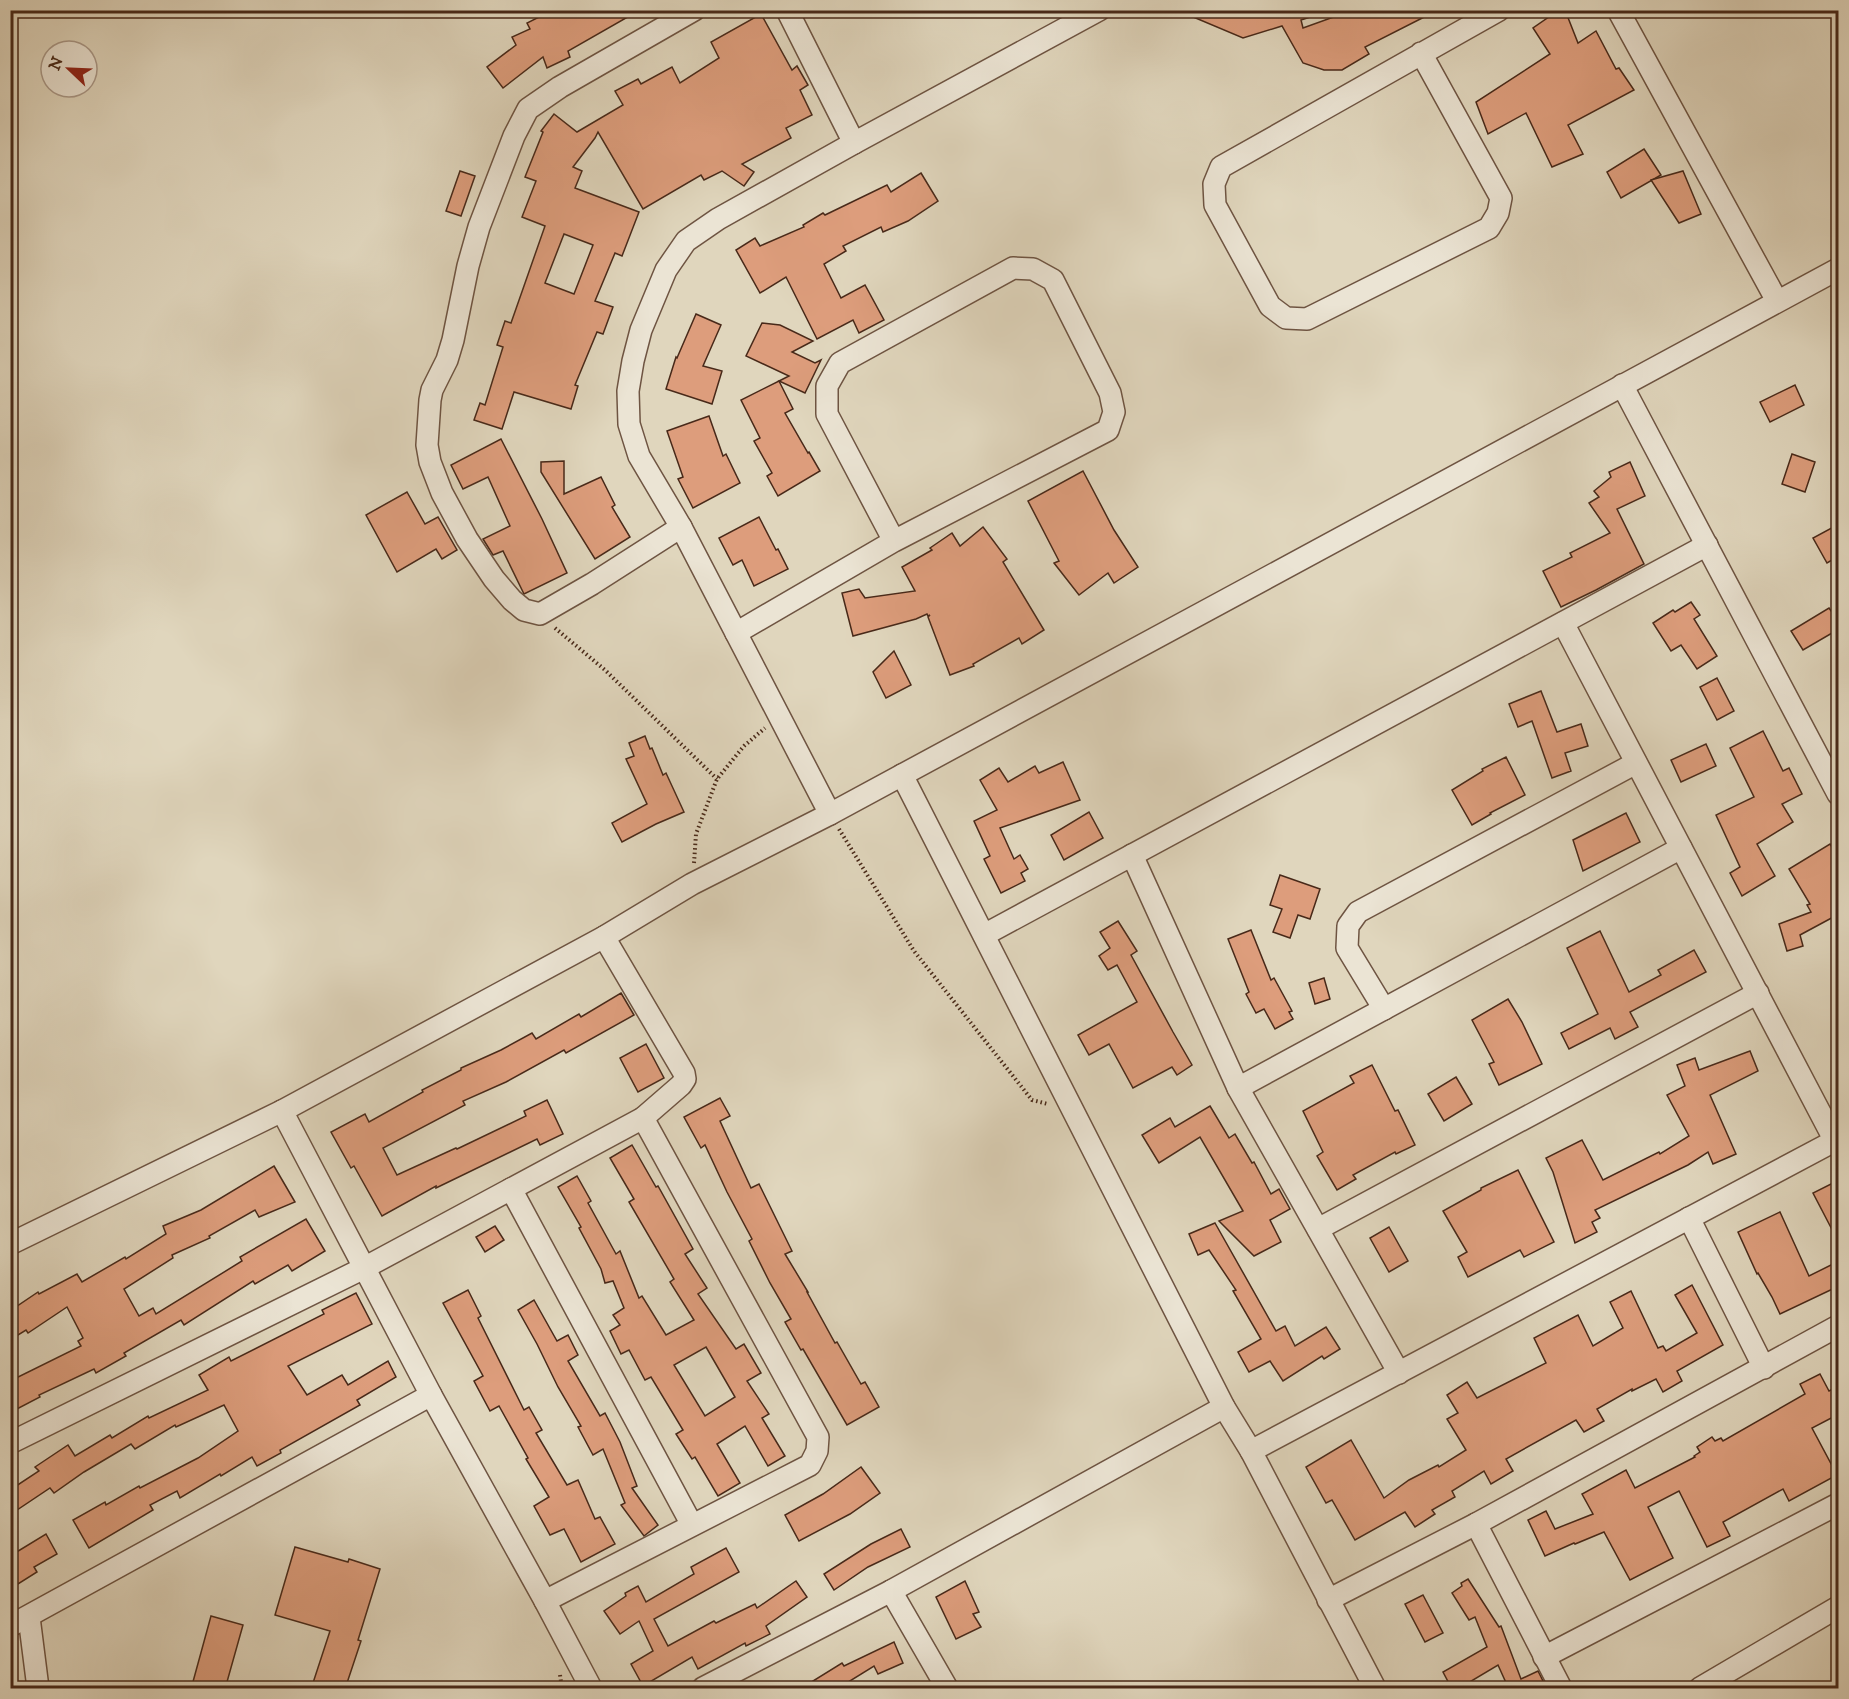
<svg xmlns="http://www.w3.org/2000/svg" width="1849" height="1699" font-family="'IM FELL DW Pica',serif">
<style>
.building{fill:#dd9d7c;stroke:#482919;stroke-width:1.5;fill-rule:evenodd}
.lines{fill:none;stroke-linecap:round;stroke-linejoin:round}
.street-casing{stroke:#6e5442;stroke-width:24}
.path{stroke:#482919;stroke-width:4;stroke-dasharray:1.5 3;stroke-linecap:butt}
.street{stroke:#ebe4d4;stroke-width:21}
</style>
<rect width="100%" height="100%" fill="#e0d6bd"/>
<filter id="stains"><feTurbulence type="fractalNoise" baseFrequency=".00333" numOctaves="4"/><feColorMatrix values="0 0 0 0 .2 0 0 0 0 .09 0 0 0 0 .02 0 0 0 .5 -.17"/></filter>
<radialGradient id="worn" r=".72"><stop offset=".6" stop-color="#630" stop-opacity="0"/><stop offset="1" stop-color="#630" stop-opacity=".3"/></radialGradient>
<g class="building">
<polygon points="553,10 640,10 568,51 570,57 547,68 543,57 503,88 487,67 516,45 512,37 530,29 527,23"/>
<polygon points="1319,10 1320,14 1301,20 1303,28 1353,10 1438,10 1365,47 1369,54 1342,70 1324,70 1303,63 1282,26 1243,38 1179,11"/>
<polygon points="1559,10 1565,10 1578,43 1596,31 1616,69 1619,68 1634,90 1568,125 1583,154 1552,167 1526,113 1488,134 1476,102 1550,54 1533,28"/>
<path d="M761 14 792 70 797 66 808 85 800 90 812 115 786 128 791 138 742 164 754 172 744 186 722 171 704 180 701 175 643 209 598 132 595 138 573 167 582 171 575 188 639 212 622 256 615 253 595 301 613 307 603 334 597 332 575 385 578 386 571 409 514 392 502 429 474 420 480 403 485 405 503 347 497 345 505 321 511 323 545 226 522 217 536 181 525 177 543 132 541 131 554 114 577 132 623 105 615 91 638 79 641 84 672 67 680 83 719 58 711 42ZM564 234 593 245 574 294 545 283Z"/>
<polygon points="1644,149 1661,175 1621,198 1607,172"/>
<polygon points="460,171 475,176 461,216 446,211"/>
<polygon points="1683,171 1701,214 1679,223 1651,180"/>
<polygon points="921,173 938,201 908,221 883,232 881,227 843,246 846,251 824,264 841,298 865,285 884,320 859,333 853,320 817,339 786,277 760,293 736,250 755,238 760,246 804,227 803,225 823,213 825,215 887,185 891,192"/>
<polygon points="696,314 721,325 703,366 722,371 712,404 666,389 676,357 677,358"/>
<polygon points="762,323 780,325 813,341 792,352 815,363 821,360 805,393 779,381 789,376 746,356"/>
<polygon points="779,381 793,409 785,413 808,453 809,452 820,471 778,496 767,476 772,473 754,441 760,438 741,400"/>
<polygon points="1795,385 1804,405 1770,422 1760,402"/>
<polygon points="709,416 723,456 726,454 740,483 693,508 678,479 683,477 667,431"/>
<polygon points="501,439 542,519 567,573 524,594 503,551 493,555 483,539 510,526 488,477 463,489 451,465"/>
<polygon points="1792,454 1815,462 1805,492 1782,484"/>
<polygon points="564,461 564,494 601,477 615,505 612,507 630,537 595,559 541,472 541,462"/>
<polygon points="1630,462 1645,496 1617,509 1644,564 1596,590 1561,607 1543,571 1572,557 1570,553 1610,533 1589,503 1599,497 1594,491 1611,477 1609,472"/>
<polygon points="1083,471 1114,530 1138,567 1114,583 1108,573 1079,595 1054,563 1059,561 1028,501"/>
<polygon points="407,492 425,524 438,517 457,550 442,559 436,549 397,572 366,515"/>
<polygon points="759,517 776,550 778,549 788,569 754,586 742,560 733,565 719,538"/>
<polygon points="1839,524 1839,556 1827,563 1813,538"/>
<polygon points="983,527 1007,559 1003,562 1044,630 1022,644 1019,638 973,664 974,666 950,675 928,617 930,615 928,616 927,614 916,619 853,636 842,593 859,589 865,598 915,591 902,567 932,550 930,548 952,533 960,546"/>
<polygon points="1691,602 1700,615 1694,619 1717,656 1697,669 1681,645 1671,651 1653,623 1673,610 1675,612"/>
<polygon points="1829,608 1839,622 1839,629 1803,650 1791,631"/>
<polygon points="894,651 911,685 886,698 873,672"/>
<polygon points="1717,678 1734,711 1717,720 1700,687"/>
<polygon points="1541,691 1557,732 1581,724 1588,746 1565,753 1571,771 1552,778 1532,721 1518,727 1509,704"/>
<polygon points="1763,731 1783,771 1789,768 1802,794 1782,804 1793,822 1757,844 1775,876 1742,896 1730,873 1740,867 1716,815 1754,797 1730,748"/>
<polygon points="645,736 650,749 652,748 663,775 666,773 684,812 656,824 622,842 612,823 647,804 626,759 634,756 629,743"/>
<polygon points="1706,744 1716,766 1681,782 1671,760"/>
<polygon points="1506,757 1525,795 1490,813 1491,814 1472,825 1452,790 1483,771 1482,769"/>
<polygon points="1063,762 1080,800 1000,828 1014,859 1020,855 1028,869 1021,873 1025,881 1001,893 984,859 990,856 974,821 997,810 980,780 999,768 1008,782 1035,766 1039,773"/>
<polygon points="1089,812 1103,838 1064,860 1051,835"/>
<polygon points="1626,813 1640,842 1583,871 1573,840"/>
<polygon points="1830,844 1839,858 1839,914 1800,935 1803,946 1787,951 1779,924 1811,912 1807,905 1810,904 1789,869"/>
<polygon points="1280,875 1320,889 1310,919 1298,915 1290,938 1273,932 1282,909 1270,905"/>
<polygon points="1118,921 1137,951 1131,955 1173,1032 1192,1065 1177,1075 1172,1067 1133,1088 1109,1044 1089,1055 1078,1035 1137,1002 1117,965 1108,970 1099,956 1110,948 1100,932"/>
<polygon points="1251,930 1271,980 1274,978 1292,1011 1289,1012 1293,1019 1275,1029 1264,1009 1256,1013 1246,994 1249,992 1228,939"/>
<polygon points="1600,931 1629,992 1661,975 1658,970 1694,950 1706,972 1630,1012 1638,1027 1615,1039 1610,1028 1569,1049 1561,1033 1598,1014 1567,948"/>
<polygon points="1324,978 1330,999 1315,1004 1309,983"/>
<polygon points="621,993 634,1015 566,1053 564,1050 506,1082 463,1101 465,1105 383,1148 397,1175 456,1148 457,1149 526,1116 524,1111 547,1100 563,1134 540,1145 537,1139 436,1188 436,1186 382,1216 354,1166 351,1168 331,1132 365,1114 369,1122 423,1092 422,1090 461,1070 461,1068 501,1050 532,1033 536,1039 579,1014 581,1017"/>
<polygon points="1508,999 1522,1022 1542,1064 1499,1085 1489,1064 1494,1062 1472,1020"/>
<polygon points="646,1044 664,1078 638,1092 620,1058"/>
<polygon points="1750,1051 1758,1071 1710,1095 1736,1154 1713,1164 1708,1152 1688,1165 1595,1210 1600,1218 1592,1222 1597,1232 1575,1243 1553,1172 1546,1158 1582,1140 1603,1180 1659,1152 1660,1154 1689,1136 1667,1095 1685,1086 1677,1065 1695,1058 1699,1070"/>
<polygon points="1372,1065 1395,1111 1398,1110 1415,1145 1396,1154 1395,1152 1353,1175 1356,1179 1337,1190 1317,1156 1323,1152 1303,1111 1354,1083 1350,1076"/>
<polygon points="1456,1077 1472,1104 1444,1121 1428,1094"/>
<polygon points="720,1098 730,1116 720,1121 751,1188 759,1184 792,1251 785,1254 808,1292 807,1292 835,1343 837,1342 861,1384 865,1382 879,1407 847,1425 803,1349 801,1350 785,1322 791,1319 770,1283 749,1241 752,1239 727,1192 705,1145 701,1148 684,1117"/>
<polygon points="1210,1106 1229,1138 1235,1134 1252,1163 1254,1162 1271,1194 1279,1189 1290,1209 1270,1220 1281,1242 1254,1256 1219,1221 1243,1211 1200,1137 1159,1163 1142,1135 1170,1118 1175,1127"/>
<path d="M632 1145 656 1187 658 1186 693 1249 685 1254 707 1288 698 1294 736 1349 744 1344 761 1373 747 1381 769 1414 762 1418 785 1456 768 1466 745 1426 717 1444 740 1483 718 1496 695 1457 692 1459 676 1434 683 1430 651 1377 645 1380 629 1350 621 1354 610 1331 620 1325 613 1315 624 1308 613 1281 605 1283 601 1269 579 1228 581 1227 558 1187 577 1176 591 1201 588 1203 616 1254 620 1251 639 1298 642 1296 666 1335 694 1320 670 1282 674 1279 629 1202 634 1199 610 1158ZM706 1347 735 1397 705 1416 674 1365Z"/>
<polygon points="274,1166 295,1202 259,1217 255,1210 209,1236 210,1238 172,1255 173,1258 124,1289 139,1316 153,1308 156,1314 242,1261 240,1257 306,1219 325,1251 292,1271 288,1265 255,1284 253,1281 184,1325 181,1320 124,1353 126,1356 96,1373 94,1369 39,1395 40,1397 15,1410 10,1401 10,1381 81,1346 78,1341 83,1338 67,1307 28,1333 26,1330 10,1340 10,1311 38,1292 39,1294 77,1274 82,1282 125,1257 126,1259 166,1234 163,1226 201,1210"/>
<polygon points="1518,1170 1554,1242 1524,1257 1520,1250 1468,1277 1458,1257 1467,1252 1443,1211 1481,1190 1481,1188"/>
<polygon points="1839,1180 1839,1243 1813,1193"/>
<polygon points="1780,1212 1809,1276 1839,1261 1839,1286 1780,1314 1772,1297 1758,1273 1757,1274 1738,1232"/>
<polygon points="1215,1223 1276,1331 1285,1326 1295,1346 1326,1327 1340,1349 1324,1359 1322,1356 1283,1381 1270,1361 1249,1372 1238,1352 1261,1339 1233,1291 1236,1290 1209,1250 1198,1255 1189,1234"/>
<polygon points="495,1226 504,1240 485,1252 476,1237"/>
<polygon points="1389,1227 1408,1261 1389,1272 1370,1238"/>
<polygon points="1692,1285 1723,1345 1677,1371 1682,1381 1663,1392 1656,1379 1632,1391 1632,1389 1597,1409 1604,1421 1584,1432 1576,1420 1506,1459 1513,1471 1491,1484 1484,1471 1452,1491 1455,1497 1432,1510 1435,1514 1415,1527 1405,1512 1355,1540 1332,1500 1326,1503 1306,1467 1351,1440 1384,1498 1409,1480 1438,1465 1439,1467 1466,1450 1447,1419 1458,1413 1447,1395 1467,1382 1477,1398 1546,1363 1534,1338 1578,1315 1593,1346 1623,1328 1610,1302 1631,1291 1658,1348 1663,1346 1666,1351 1697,1333 1675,1295"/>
<polygon points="468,1290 481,1316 478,1318 524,1410 529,1407 542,1430 536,1433 567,1485 578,1480 595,1519 600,1517 615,1544 581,1562 564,1529 550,1535 534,1506 549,1497 526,1459 528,1458 499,1406 490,1411 474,1381 483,1376 443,1303"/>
<polygon points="356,1293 372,1324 288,1366 307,1395 342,1375 348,1385 388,1361 396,1377 357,1400 360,1405 280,1450 281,1453 257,1466 252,1457 221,1476 220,1474 180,1498 177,1491 150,1505 153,1510 89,1548 73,1520 105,1502 106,1505 139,1486 140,1488 198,1458 238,1431 224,1405 176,1427 175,1425 135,1449 131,1444 84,1472 54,1493 50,1488 17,1510 10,1500 10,1490 39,1471 35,1467 68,1445 75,1456 110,1435 112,1438 148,1416 149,1418 208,1390 199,1375 229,1357 231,1361 324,1314 322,1310"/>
<polygon points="534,1300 557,1341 568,1335 578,1355 568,1361 600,1416 605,1413 620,1442 637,1486 632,1488 658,1525 644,1536 621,1505 625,1503 603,1449 593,1455 578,1427 581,1426 558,1387 537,1344 518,1310"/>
<polygon points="1820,1374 1829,1391 1839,1386 1839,1414 1812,1428 1837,1475 1789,1501 1783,1489 1723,1522 1730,1536 1707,1547 1679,1491 1648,1507 1673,1558 1630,1580 1604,1532 1575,1544 1574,1543 1545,1556 1528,1520 1546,1511 1555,1529 1593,1514 1582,1494 1626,1470 1635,1488 1695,1457 1694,1456 1700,1452 1697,1447 1712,1437 1715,1441 1721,1438 1723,1441 1805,1394 1800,1384"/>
<polygon points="861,1467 880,1493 850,1514 799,1541 785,1515 823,1494"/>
<polygon points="901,1529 910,1547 868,1567 834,1590 824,1574 871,1544"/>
<polygon points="46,1534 57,1554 34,1567 37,1572 18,1584 10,1572 10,1556"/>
<polygon points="295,1547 348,1562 349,1559 380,1569 358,1640 361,1641 345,1689 311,1689 330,1631 275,1615"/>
<polygon points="726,1548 739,1572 654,1619 668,1646 714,1621 716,1623 755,1604 757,1608 796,1581 807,1597 766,1626 770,1634 746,1646 745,1643 698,1669 692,1657 643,1686 631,1664 653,1651 639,1621 620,1634 604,1611 626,1596 625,1593 638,1586 646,1602 694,1574 691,1567"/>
<polygon points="1468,1579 1499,1627 1501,1626 1521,1679 1538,1671 1547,1689 1500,1689 1507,1685 1498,1665 1458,1689 1452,1689 1443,1672 1487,1647 1475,1617 1469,1620 1452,1593 1462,1586 1461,1583"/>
<polygon points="965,1581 979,1612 973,1614 981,1627 956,1639 936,1597"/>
<polygon points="1423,1595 1443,1633 1425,1642 1405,1604"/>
<polygon points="211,1616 243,1625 225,1689 191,1689"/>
<polygon points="894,1642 903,1663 878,1674 874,1666 837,1689 800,1689 842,1663 844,1666"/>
</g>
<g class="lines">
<g class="street-casing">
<g id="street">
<polyline points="787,10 854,143"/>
<polyline points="1618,10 1777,301"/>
<polyline points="1421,53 1501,198 1498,213 1489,228 1307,319 1286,318 1270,306 1215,205 1214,184 1221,167 1499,10"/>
<polyline points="1622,385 1838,794"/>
<polyline points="681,527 592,584 540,614 524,610 512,600 494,579 467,539 442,493 430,462 427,445 430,400 432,390 447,360 453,340 468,266 479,227 514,136 528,109 560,87 694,10"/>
<polyline points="1563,623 1835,1141"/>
<polyline points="736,633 894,541 1108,430 1114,412 1110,393 1053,280 1033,269 1013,268 840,363 827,386 827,414 894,541"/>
<polyline points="902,775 1224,1407 1251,1451 1375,1688"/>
<polyline points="830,814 681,527 639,456 629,424 628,391 633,361 641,330 666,270 686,241 718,219 854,143 1099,10"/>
<polyline points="1132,855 1238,1088 1399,1373"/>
<polyline points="984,935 1707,545"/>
<polyline points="1384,1009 1347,948 1348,926 1358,912 1636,763"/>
<polyline points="1238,1088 1681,848"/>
<polyline points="282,1111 431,1395 545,1601 591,1688"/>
<polyline points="511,1189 692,1525"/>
<polyline points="1689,1218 1764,1368"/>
<polyline points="1318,1229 1758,993"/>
<polyline points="10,1244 282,1111 604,937 692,884 830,814 1838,269"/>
<polyline points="10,1443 364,1268 643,1118 681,1085 685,1079 684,1073 604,937"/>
<polyline points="1251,1451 1838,1139"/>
<polyline points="1476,1524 1561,1688"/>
<polyline points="891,1591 947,1688"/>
<polyline points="1328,1600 1476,1524 1838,1326"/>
<polyline points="545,1601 810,1465 817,1451 818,1437 643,1118"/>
<polyline points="29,1617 38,1688"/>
<polyline points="10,1626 431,1395"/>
<polyline points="1544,1657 1838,1504"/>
<polyline points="703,1688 891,1591 1224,1407"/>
<polyline points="1700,1688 1838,1607"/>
</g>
</g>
<g class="path">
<polyline points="555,628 605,670 717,779"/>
<polyline points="839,829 914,951 1032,1100 1048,1104"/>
<polyline points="694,863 696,834 717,779 744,746 765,728"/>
<polyline points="560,1675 562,1688"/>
</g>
<use href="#street" class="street"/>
</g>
<rect width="1849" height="1699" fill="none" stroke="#e0d6bd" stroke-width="36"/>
<rect x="12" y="12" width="1825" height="1675" fill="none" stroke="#482919" stroke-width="3"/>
<rect x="18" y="18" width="1813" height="1663" fill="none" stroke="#482919" stroke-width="1.5"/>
<g transform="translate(69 69) rotate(293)"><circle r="28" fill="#ebe4d4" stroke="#aa9989" stroke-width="1.5"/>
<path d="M0-4.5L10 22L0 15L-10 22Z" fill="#8f2418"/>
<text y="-9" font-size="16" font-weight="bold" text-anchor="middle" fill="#482919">N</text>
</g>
<rect width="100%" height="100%" filter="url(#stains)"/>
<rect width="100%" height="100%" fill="url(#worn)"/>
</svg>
